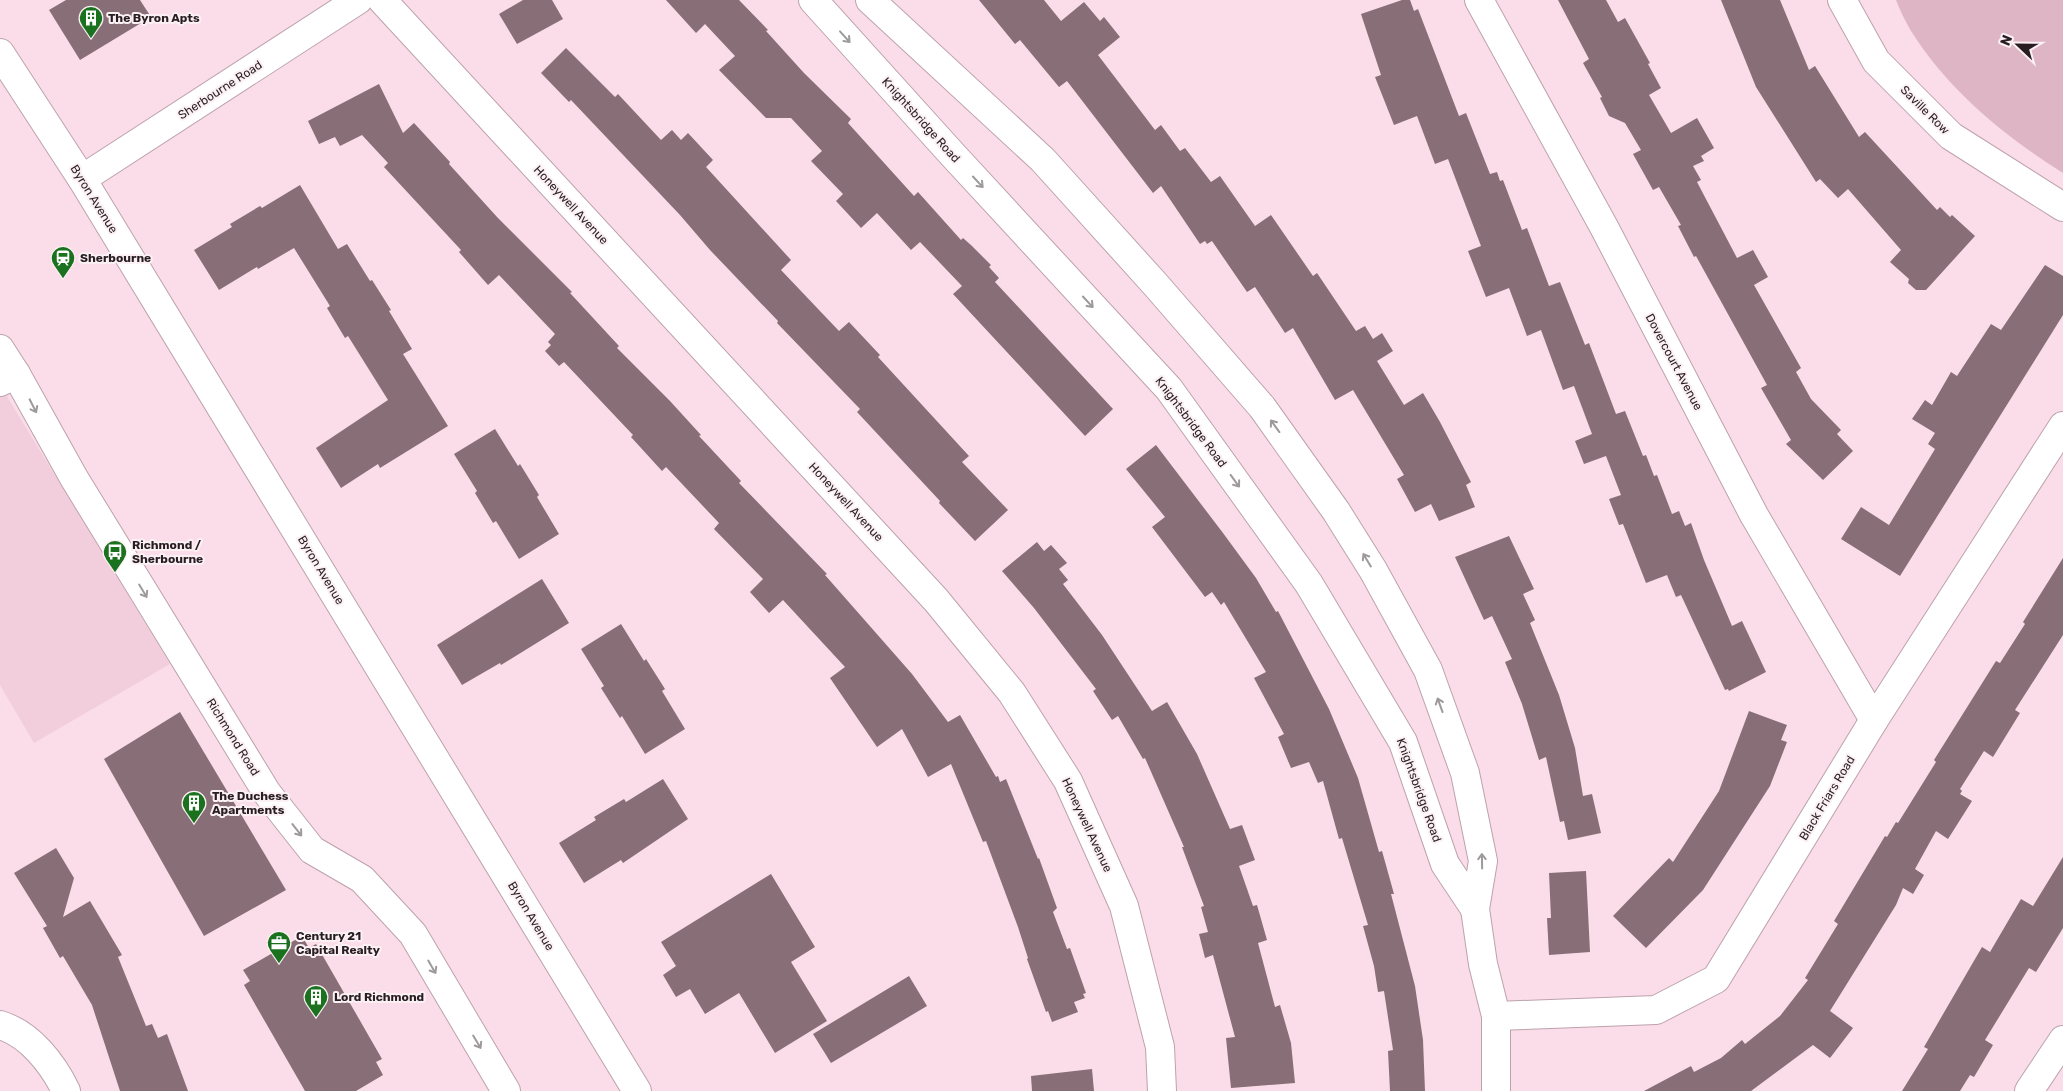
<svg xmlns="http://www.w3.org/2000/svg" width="2063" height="1091" font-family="Rubik,sans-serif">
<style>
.built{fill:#f2cedc}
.green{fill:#deb5c5}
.building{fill:#876e77}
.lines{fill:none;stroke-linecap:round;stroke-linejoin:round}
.minor-casing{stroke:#bda2ac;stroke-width:30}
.major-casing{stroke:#bda2ac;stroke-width:30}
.minor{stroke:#fff;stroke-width:28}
.major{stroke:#fff;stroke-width:28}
.oneway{stroke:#9e9a9c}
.labels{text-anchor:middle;stroke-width:4;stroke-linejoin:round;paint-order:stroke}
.poi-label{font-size:12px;font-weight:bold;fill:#281e22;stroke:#fbf0f4;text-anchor:start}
.street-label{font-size:12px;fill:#281e22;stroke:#fbf0f4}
</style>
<rect width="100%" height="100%" fill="#fadde8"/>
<polygon class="built" points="0,385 170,664 34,743 0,685"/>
<path class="green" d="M1896 0H2063V173C2004 136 1948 90 1911 31 1905 21 1900 10 1896 0Z"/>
<g class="building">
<polygon points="66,0 140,0 151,17 80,60 49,10"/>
<polygon points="523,0 552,0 563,19 517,44 499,14"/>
<polygon points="666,0 739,0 768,30 766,31 804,73 851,119 848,123 914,196 918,192 961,240 963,238 972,246 991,265 989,267 999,278 995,282 1113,409 1085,436 953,294 962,286 920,242 911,250 877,213 861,228 836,201 843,194 811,161 822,151 791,118 766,118 719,70 735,56 705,24 696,33"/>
<polygon points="979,0 1044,0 1061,21 1084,2 1100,21 1104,17 1120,37 1098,55 1155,130 1161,125 1180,151 1185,148 1211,182 1220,176 1255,226 1271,215 1313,276 1317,273 1356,331 1365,326 1373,339 1382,333 1393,351 1377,361 1404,405 1423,393 1440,422 1471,482 1466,485 1475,507 1439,521 1431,504 1415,512 1397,479 1404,475 1353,390 1335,400 1293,328 1285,333 1255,287 1247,292 1212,241 1207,244 1205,241 1200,244 1161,186 1153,193 1067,81 1059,87 1020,40 1015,44"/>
<polygon points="1402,0 1410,0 1414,11 1418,9 1459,116 1466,113 1490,174 1497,172 1500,181 1503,180 1522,230 1527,228 1549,286 1560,282 1585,345 1589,343 1616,414 1625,411 1643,456 1646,455 1654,476 1657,475 1672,514 1679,511 1685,526 1691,523 1704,560 1732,626 1742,621 1766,672 1729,691 1728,689 1725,690 1681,595 1676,597 1667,575 1646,583 1623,524 1619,525 1609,499 1621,495 1606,456 1584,464 1575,441 1592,434 1574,386 1563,390 1541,330 1527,336 1509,288 1486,297 1468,251 1481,246 1448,159 1435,164 1417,116 1394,125 1375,77 1381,75 1361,14"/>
<polygon points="1558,0 1606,0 1618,22 1625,18 1650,63 1648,64 1661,88 1649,95 1671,133 1697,118 1714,148 1701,156 1704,161 1693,166 1701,180 1697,182 1737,258 1753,250 1768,277 1754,285 1801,368 1796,372 1811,399 1841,430 1837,434 1853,451 1823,480 1786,444 1791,440 1761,388 1767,385 1696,256 1694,257 1678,226 1681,225 1659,187 1653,190 1633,154 1641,150 1625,123 1609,116 1600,98 1602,97 1583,63 1589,59"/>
<polygon points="1721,0 1780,0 1809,70 1815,66 1859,137 1865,132 1937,210 1940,207 1950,217 1952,215 1975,236 1926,290 1916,290 1908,283 1909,279 1890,262 1901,250 1848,189 1838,198 1820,179 1816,182 1756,87"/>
<polygon points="566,48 615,97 618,94 661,140 672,130 681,140 688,133 713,160 706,167 791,260 781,270 839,331 849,322 880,355 878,357 969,456 962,462 1008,510 975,541 939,503 940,501 857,412 860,409 777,323 778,321 710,250 680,215 571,100 569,102 541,73"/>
<polygon points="379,84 403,133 414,123 450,162 449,164 497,217 572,292 570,293 619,346 617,348 670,401 701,435 699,436 741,481 739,483 827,574 825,575 912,674 948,722 960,715 996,777 998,776 1000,782 1006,779 1038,859 1039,858 1057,908 1053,912 1067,949 1070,948 1086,993 1083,994 1085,998 1074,1002 1078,1012 1052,1022 1048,1011 1046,1012 1027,959 1028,958 1018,927 986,841 983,842 951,764 928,777 902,729 877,747 830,678 845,667 783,600 769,613 750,592 763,579 714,529 719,523 666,467 662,471 631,437 633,435 564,362 559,366 545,351 551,345 548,342 555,334 499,275 488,285 459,252 461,250 384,167 388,163 362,135 340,146 335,137 319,144 308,121"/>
<polygon points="300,185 338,249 347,244 370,281 372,280 391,310 389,311 412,349 403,354 448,426 380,468 378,464 341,488 316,448 388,400 348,336 345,338 327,308 330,306 294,248 258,269 257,267 219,290 194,250 232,227 230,224 260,206 262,208"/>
<polygon points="2045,265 2063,276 2063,315 1900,576 1841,539 1861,507 1889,525 1935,449 1928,444 1935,433 1912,419 1925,400 1932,405 1951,372 1957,376 1991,324 2001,330"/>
<polygon points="495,429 518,466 520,464 539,495 537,497 559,534 519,559 496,521 493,523 475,493 477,491 454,454"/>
<polygon points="1156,445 1223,533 1256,578 1276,612 1278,611 1329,709 1358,778 1379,852 1382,851 1394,894 1391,894 1415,986 1423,1040 1425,1091 1390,1091 1388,1051 1393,1050 1384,991 1378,992 1374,966 1363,926 1368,925 1342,838 1339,839 1323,781 1318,783 1309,762 1291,768 1278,737 1284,734 1254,678 1266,672 1224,602 1221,605 1212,592 1205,597 1152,527 1165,517 1126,469"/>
<polygon points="1509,536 1534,589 1523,594 1535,620 1530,623 1559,695 1575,748 1583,796 1592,794 1601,833 1568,840 1564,821 1560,822 1546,757 1539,760 1522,704 1505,662 1512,659 1492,616 1484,620 1455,557"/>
<polygon points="1037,542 1044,551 1051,545 1067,563 1059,569 1068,580 1063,584 1102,635 1152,711 1167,702 1197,754 1230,829 1242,825 1255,860 1239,866 1253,906 1257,905 1267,940 1258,943 1275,1007 1280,1005 1291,1043 1295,1083 1231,1088 1226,1038 1235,1037 1213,955 1205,958 1199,934 1208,932 1201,907 1204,906 1182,847 1184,847 1145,758 1143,759 1118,716 1112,720 1093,691 1096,689 1034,608 1002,571"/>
<polygon points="2063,558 2063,635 2015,710 2020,713 1993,757 1984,751 1960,789 1962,791 1960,794 1972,801 1948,839 1936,831 1915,869 1924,875 1913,894 1903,888 1896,905 1830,1011 1853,1028 1830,1058 1813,1045 1751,1091 1644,1091 1691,1066 1694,1072 1721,1058 1742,1040 1745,1044 1780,1016 1808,980 1805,978 1838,924 1834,921 1885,836 1887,837 1896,822 1898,823 1936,762 1934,760 1996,661 2000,663 2025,624 2023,622"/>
<polygon points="542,579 569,623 501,665 500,663 462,685 437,645"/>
<polygon points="621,624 644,661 646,659 665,689 662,691 685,729 645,754 622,716 620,718 601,688 604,686 581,649"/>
<polygon points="1749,711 1787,725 1781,740 1787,742 1770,786 1703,890 1646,948 1613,916 1669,858 1673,862 1719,791"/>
<polygon points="180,712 286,890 204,936 104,759"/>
<polygon points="663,779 688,819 623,863 621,860 584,883 559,843 596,820 594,817 624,799 626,802"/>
<polygon points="56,848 74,878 63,917 90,901 122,955 118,957 146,1026 152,1024 158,1038 167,1034 188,1091 120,1091 92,1005 63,956 60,958 43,928 47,926 14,873"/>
<polygon points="2063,857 2063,928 2036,972 2029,968 1985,1040 1993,1045 1974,1077 1970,1075 1960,1091 1902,1091 1928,1049 1924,1047 1982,947 1990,952 2021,899 2033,906"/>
<polygon points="1586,871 1590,952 1549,955 1547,918 1551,918 1549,873"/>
<polygon points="771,874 815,947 791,962 827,1021 775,1053 739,993 705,1014 690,989 676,997 663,975 676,966 661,942"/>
<polygon points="302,936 309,948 316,944 382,1059 376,1062 383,1075 356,1091 305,1091 244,985 250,981 243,970"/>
<polygon points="909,976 927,1006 831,1063 813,1034"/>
<polygon points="1092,1069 1094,1091 1032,1091 1031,1076"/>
</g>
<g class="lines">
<g class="minor-casing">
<g id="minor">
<polyline points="382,0 936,600 1012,693 1068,781 1124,906 1160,1047 1162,1091"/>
<polyline points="813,0 952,154 1169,389 1309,584 1403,742 1445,864 1475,909"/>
<polyline points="870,0 1043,160 1155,284 1262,407 1336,511 1373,570 1428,670 1465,773 1483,861 1475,909 1483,964 1496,1016 1496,1091"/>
<polyline points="1479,0 1604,227 1754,515 1874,720"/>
<polyline points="1842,0 1876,61 1951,136 2063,207"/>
<polyline points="0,53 82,179 637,1091"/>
<polyline points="82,179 358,0"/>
<polyline points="0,382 16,374"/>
<polyline points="1496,1016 1656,1010 1716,979 1874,720 2063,426"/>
<path d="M0 1025C30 1034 53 1064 66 1091"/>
<polyline points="2029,1091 2063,1040"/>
</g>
</g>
<g class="major-casing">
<polyline id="major" points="0,349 16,374 74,478 267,793 312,850 362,879 413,934 506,1091"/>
</g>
<use href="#minor" class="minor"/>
<use href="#major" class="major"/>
</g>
<defs><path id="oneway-shaft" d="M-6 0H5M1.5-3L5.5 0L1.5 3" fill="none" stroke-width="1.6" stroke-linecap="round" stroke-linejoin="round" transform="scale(1.25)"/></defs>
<g class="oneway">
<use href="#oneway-shaft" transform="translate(845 37) rotate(48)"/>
<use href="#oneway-shaft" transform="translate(978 182) rotate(47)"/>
<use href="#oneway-shaft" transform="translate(1088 302) rotate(47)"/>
<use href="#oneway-shaft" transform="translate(33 406) rotate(63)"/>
<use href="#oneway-shaft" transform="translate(1275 426) rotate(-126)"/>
<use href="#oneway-shaft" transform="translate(1235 481) rotate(54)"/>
<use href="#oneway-shaft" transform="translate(1367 560) rotate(-121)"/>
<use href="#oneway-shaft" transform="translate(143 591) rotate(59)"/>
<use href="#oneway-shaft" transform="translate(1440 705) rotate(-110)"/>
<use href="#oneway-shaft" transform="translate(297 830) rotate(52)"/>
<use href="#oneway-shaft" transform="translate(1482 861) rotate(-91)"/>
<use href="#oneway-shaft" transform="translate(432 967) rotate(60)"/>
<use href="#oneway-shaft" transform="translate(477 1042) rotate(59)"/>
</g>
<defs>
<g id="building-pin" transform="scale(1.25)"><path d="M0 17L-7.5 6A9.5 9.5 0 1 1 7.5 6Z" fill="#1b721e" stroke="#fbf0f4"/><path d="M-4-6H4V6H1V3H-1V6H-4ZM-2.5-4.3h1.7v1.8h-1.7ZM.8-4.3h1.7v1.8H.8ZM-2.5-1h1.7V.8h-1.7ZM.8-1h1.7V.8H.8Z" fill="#fff"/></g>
<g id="station-pin" transform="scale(1.25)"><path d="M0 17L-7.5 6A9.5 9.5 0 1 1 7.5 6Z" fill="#1b721e" stroke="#fbf0f4"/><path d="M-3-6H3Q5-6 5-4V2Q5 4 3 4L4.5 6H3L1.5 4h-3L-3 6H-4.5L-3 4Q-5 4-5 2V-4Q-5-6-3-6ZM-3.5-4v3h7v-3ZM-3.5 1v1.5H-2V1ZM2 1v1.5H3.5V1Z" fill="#fff"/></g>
<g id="bus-pin" transform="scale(1.25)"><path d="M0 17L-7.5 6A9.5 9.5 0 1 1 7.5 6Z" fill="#1b721e" stroke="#fbf0f4"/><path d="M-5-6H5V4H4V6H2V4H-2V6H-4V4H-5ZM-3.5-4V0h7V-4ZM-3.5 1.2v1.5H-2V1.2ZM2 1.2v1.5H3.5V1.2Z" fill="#fff"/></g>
<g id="office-pin" transform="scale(1.25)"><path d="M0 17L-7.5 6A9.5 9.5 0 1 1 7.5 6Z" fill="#1b721e" stroke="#fbf0f4"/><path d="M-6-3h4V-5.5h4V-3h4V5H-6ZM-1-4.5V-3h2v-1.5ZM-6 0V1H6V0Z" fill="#fff"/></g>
</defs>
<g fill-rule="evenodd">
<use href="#building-pin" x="91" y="18"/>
<use href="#station-pin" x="63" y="258"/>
<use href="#bus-pin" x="115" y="552"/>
<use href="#building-pin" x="194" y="803"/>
<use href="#office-pin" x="279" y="943"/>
<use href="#building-pin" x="316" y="997"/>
</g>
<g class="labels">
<g class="poi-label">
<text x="108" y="22">The Byron Apts</text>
<text x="80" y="262">Sherbourne</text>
<text x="132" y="549">Richmond /<tspan x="132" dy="14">Sherbourne</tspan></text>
<text x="212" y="800">The Duchess<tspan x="212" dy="14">Apartments</tspan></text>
<text x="296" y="940">Century 21<tspan x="296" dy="14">Capital Realty</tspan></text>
<text x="334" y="1001">Lord Richmond</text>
</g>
<g class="street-label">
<text transform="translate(220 90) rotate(-33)" y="4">Sherbourne Road</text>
<text transform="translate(1925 110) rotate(45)" y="4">Saville Row</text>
<text transform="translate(921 120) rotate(48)" y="4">Knightsbridge Road</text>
<text transform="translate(94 199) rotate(58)" y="4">Byron Avenue</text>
<text transform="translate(571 205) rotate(47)" y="4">Honeywell Avenue</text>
<text transform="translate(1674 362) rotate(62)" y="4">Dovercourt Avenue</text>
<text transform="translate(1191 422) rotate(53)" y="4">Knightsbridge Road</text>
<text transform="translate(846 502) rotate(47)" y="4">Honeywell Avenue</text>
<text transform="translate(321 570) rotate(59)" y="4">Byron Avenue</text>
<text transform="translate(233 737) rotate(58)" y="4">Richmond Road</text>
<text transform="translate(1419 790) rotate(70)" y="4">Knightsbridge Road</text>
<text transform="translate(1827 798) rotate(-59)" y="4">Black Friars Road</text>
<text transform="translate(1087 825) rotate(65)" y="4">Honeywell Avenue</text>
<text transform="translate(531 916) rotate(59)" y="4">Byron Avenue</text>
</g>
</g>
<g transform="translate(2018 45) rotate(292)" stroke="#fbf0f4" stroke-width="4" paint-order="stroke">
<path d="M0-4L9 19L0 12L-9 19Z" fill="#281e22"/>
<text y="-8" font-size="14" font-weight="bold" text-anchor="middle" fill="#281e22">N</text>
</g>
</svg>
